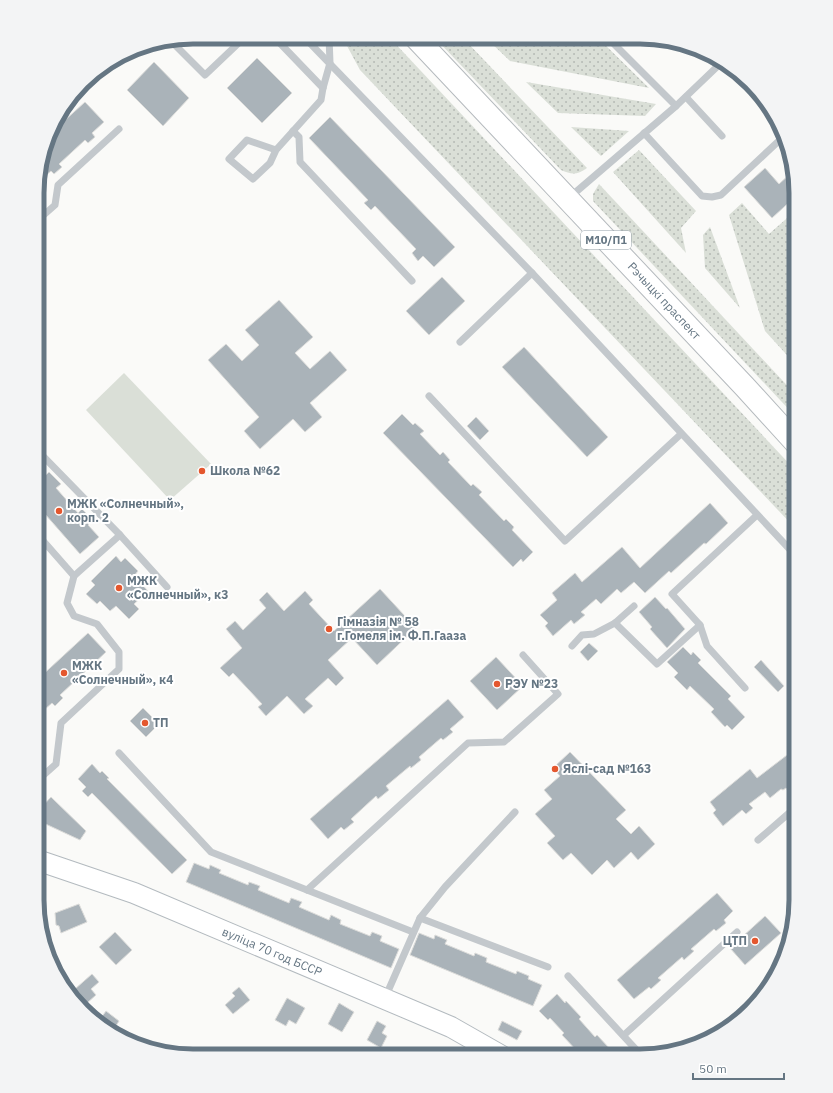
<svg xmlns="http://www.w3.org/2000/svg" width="833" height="1093" font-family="'IBM Plex Sans',sans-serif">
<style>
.green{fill:url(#green-dots)}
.pitch{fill:#dadfd7}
.building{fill:#aab3b9;stroke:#dcdcda}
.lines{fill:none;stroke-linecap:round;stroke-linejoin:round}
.secondary-casing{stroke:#b3babf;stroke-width:22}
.primary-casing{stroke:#b5babe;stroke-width:24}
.lane{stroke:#c3c8cc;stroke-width:7}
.secondary{stroke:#fff;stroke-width:20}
.primary{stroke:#fff;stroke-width:22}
.poi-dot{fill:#e4572e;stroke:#fff;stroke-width:1.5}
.labels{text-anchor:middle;stroke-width:4;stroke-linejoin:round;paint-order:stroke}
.shield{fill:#fff;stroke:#939fa8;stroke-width:1}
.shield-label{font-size:11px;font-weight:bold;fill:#657683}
.street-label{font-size:12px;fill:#657683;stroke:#fff}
.poi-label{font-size:12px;font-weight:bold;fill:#657683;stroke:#fff;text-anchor:start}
.rim{fill:none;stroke:#657683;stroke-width:5}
</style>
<defs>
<pattern id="green-dots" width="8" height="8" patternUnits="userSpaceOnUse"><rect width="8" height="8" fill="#dadfd7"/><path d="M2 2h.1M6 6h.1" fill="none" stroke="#b4b9b4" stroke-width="1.8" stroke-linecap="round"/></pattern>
</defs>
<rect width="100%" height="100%" fill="#fafaf8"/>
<g class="green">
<polygon points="345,37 390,38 796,471 796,529 360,70 346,44"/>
<path d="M435 38H463L587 168C577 175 572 175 561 170Z"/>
<polygon points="486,38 598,38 649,88 510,61"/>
<polygon points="526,82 656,104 645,116 558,113"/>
<polygon points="571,127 629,131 601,156"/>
<polygon points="639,150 696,211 681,228 686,253 613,172"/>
<polygon points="599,184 796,395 796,417 593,201 593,194"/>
<polygon points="742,203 769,234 794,212 796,214 796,365 765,331 729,215"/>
<polygon points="710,227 740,308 705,268 703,235"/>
</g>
<polygon class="pitch" points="124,373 211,464 170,500 86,410"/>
<g class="building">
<polygon points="257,58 292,93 262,123 227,88"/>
<polygon points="154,62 189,98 163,126 127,90"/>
<polygon points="85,102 104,122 92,133 95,137 88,143 85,140 59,164 62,167 54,174 51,171 38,182 38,172 52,132"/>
<polygon points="330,117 455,247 434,267 423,256 418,261 412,253 416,249 375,206 371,210 364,203 368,200 309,138"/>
<polygon points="765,168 779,184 791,173 796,193 796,196 772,218 744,187"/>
<polygon points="442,277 465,301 429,335 406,311"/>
<polygon points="279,300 313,337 295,353 310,369 330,351 347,370 310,403 322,417 305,432 293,419 260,449 244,431 259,417 208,360 226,344 242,361 259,345 245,330"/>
<polygon points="524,347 608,437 587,457 502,367"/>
<polygon points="402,414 413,425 415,423 424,431 420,434 440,455 443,452 450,460 448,462 471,486 473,484 482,492 479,495 504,521 506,519 514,527 512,530 533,552 523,562 521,559 513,567 383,433"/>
<polygon points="476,417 489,431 480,440 467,426"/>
<polygon points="38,467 45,476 49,472 61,484 56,488 78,513 82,509 93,520 88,525 99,537 80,554 38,506"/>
<polygon points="710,503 728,523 706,544 704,543 671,573 669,571 645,593 634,582 621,593 617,589 601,604 596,599 581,612 585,615 574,624 571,620 553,636 545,626 548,623 540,615 557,600 552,593 575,573 582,582 622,547 640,568"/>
<polygon points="116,556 121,562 125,558 138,571 134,576 148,591 134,604 139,609 129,619 116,606 110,611 100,601 97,604 86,594 95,585 91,581"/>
<polygon points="380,589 416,628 377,665 352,638 328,660 344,678 336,686 328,678 305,699 313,706 304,714 287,696 266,716 258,707 262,704 233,673 229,677 220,668 242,648 226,629 235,621 243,630 266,608 259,600 267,592 284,611 305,591 313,600 309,604 334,631"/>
<polygon points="655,597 666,609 667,608 685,629 667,648 650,629 652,627 639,612"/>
<polygon points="88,633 106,652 60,695 63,698 55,706 52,703 37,716 37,680"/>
<polygon points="589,643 598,651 588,661 580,652"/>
<polygon points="683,647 691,655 693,652 701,660 698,663 731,696 728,699 745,717 732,730 727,725 725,727 711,712 714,709 690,686 687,690 674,677 678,673 667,662"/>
<polygon points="496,657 523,686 497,710 470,681"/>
<polygon points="761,660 784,686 778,692 754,667"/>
<polygon points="448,699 464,717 450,729 453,732 443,740 441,738 419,757 421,760 411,768 410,766 386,786 389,790 378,799 376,796 351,819 354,822 344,830 341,827 328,839 310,819"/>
<polygon points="143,708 159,724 146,737 130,721"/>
<polygon points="570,752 626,810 616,819 631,834 639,826 655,844 638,860 631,852 614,868 607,860 592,875 571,853 563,860 547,843 555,836 535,814 552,799 544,790 560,776 553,768"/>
<polygon points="791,752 796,758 796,787 789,792 786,788 783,790 781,789 770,798 765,792 749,804 753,808 746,814 742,810 723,826 713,813 716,810 710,802 750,769 757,778"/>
<polygon points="92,764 100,773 102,771 109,778 107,779 187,860 172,874 92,793 88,797 82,791 86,787 78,779"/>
<polygon points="51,797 86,831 80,840 37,820 37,812"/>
<polygon points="194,863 209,869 210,865 221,870 219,873 248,885 249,882 260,886 258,890 289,903 291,898 302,902 299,907 329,920 331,915 341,920 340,924 370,936 372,932 382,936 380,941 399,949 391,968 186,882"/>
<polygon points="717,893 733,911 724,920 726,923 716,931 714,929 691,949 694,951 684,960 682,957 658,978 661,980 651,989 649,987 634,999 617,980"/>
<polygon points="79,904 87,922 61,933 59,926 56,925 55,913"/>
<polygon points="765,916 781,933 745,965 730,948"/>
<polygon points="115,932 132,950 116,965 99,947"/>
<polygon points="419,933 434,939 435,935 447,940 445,944 474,956 475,953 487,958 486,962 516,974 517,971 529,976 528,979 542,985 533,1006 410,955"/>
<polygon points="92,974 99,982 91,989 96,995 87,1003 75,989"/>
<polygon points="239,987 250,1000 233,1014 225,1005 235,996 232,993"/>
<polygon points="557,994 565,1003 566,1001 581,1017 579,1019 595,1037 597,1035 610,1049 608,1051 613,1056 586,1056 580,1050 578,1052 562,1035 564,1033 550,1018 548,1020 539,1011"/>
<polygon points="287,998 305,1008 296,1024 289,1020 286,1026 275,1020"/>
<polygon points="339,1003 354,1012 342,1032 328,1024"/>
<polygon points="106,1011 119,1021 112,1032 106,1030 98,1022"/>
<polygon points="377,1021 386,1026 382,1033 387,1036 381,1048 367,1040"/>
<polygon points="502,1021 522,1031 517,1040 498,1030"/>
</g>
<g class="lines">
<g class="secondary-casing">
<polyline id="secondary" points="37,860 134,893 451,1027 502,1056"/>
</g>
<g class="primary-casing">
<polyline id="primary" points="416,38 745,387 796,443"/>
</g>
<g class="lane">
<polyline points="274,37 323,88"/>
<polyline points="304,37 532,273 796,556"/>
<polyline points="608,38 676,106"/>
<polyline points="173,43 205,75 245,37"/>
<polyline points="686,97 722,136"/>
<polyline points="293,131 299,137 300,162 412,281"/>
<polyline points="644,133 702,196 712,197 721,195 783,137"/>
<polyline points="276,150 247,140 229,159 253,179 270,163 276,150 321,100 323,88 330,63 329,37"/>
<polyline points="570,197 676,106 722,62"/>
<polyline points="38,220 55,205 58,185 119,129"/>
<polyline points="460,342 532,273"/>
<polyline points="429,396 565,541 681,434"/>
<polyline points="38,535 74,576"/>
<polyline points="120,535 167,587"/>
<polyline points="615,623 657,664 700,625"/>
<polyline points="572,646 582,635 594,634 615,623 634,606"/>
<polyline points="745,688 707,646 700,625 672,594 757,515"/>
<polyline points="119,753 211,852 413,932"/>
<polyline points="37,781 56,764 61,723 119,669 119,652 97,624 74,616 67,603 74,576 120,535 38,451"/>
<polyline points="758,840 796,807"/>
<polyline points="307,890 468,743 504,742 558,694 523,655"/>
<polyline points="420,918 548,967"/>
<polyline points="568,976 642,1056"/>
<polyline points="385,998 420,918 445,887 515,812"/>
<polyline points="624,1035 737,932"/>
</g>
<use href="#secondary" class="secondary"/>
<use href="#primary" class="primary"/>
</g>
<g class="poi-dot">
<circle cx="202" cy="471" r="4"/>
<circle cx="59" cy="511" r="4"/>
<circle cx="119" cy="588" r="4"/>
<circle cx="329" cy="629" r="4"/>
<circle cx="64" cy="673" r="4"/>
<circle cx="497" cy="684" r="4"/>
<circle cx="145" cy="723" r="4"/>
<circle cx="555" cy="769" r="4"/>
<circle cx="755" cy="941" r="4"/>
</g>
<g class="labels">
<rect class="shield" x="581" y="231" width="50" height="18" rx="3"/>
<g class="shield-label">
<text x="606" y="244">М10/П1</text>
</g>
<g class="street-label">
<text transform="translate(664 301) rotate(47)" y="4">Рэчыцкі праспект</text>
<text transform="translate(272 952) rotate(23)" y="4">вуліца 70 год БССР</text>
</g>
<g class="poi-label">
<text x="210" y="475">Школа №62</text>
<text x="67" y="508">МЖК «Солнечный»,<tspan x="67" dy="14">корп. 2</tspan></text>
<text x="127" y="585">МЖК<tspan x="127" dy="14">«Солнечный», к3</tspan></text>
<text x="337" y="626">Гімназія № 58<tspan x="337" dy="14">г.Гомеля ім. Ф.П.Гааза</tspan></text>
<text x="72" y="670">МЖК<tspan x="72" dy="14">«Солнечный», к4</tspan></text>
<text x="505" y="688">РЭУ №23</text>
<text x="153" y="727">ТП</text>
<text x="563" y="773">Яслі-сад №163</text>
<text x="747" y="945" text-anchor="end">ЦТП</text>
</g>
</g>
<path d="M0 0H833V1093H0ZM193 44H640A149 149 0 0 1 789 193V900A149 149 0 0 1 640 1049H193A149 149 0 0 1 44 900V193A149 149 0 0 1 193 44Z" fill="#f3f4f5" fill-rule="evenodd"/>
<path class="rim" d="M193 44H640A149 149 0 0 1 789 193V900A149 149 0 0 1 640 1049H193A149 149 0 0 1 44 900V193A149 149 0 0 1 193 44Z"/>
<path d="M693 1073v6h91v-6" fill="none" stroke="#657683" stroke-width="2"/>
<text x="699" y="1073" font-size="12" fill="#657683" stroke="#ffffff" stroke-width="3" paint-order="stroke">50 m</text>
</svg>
